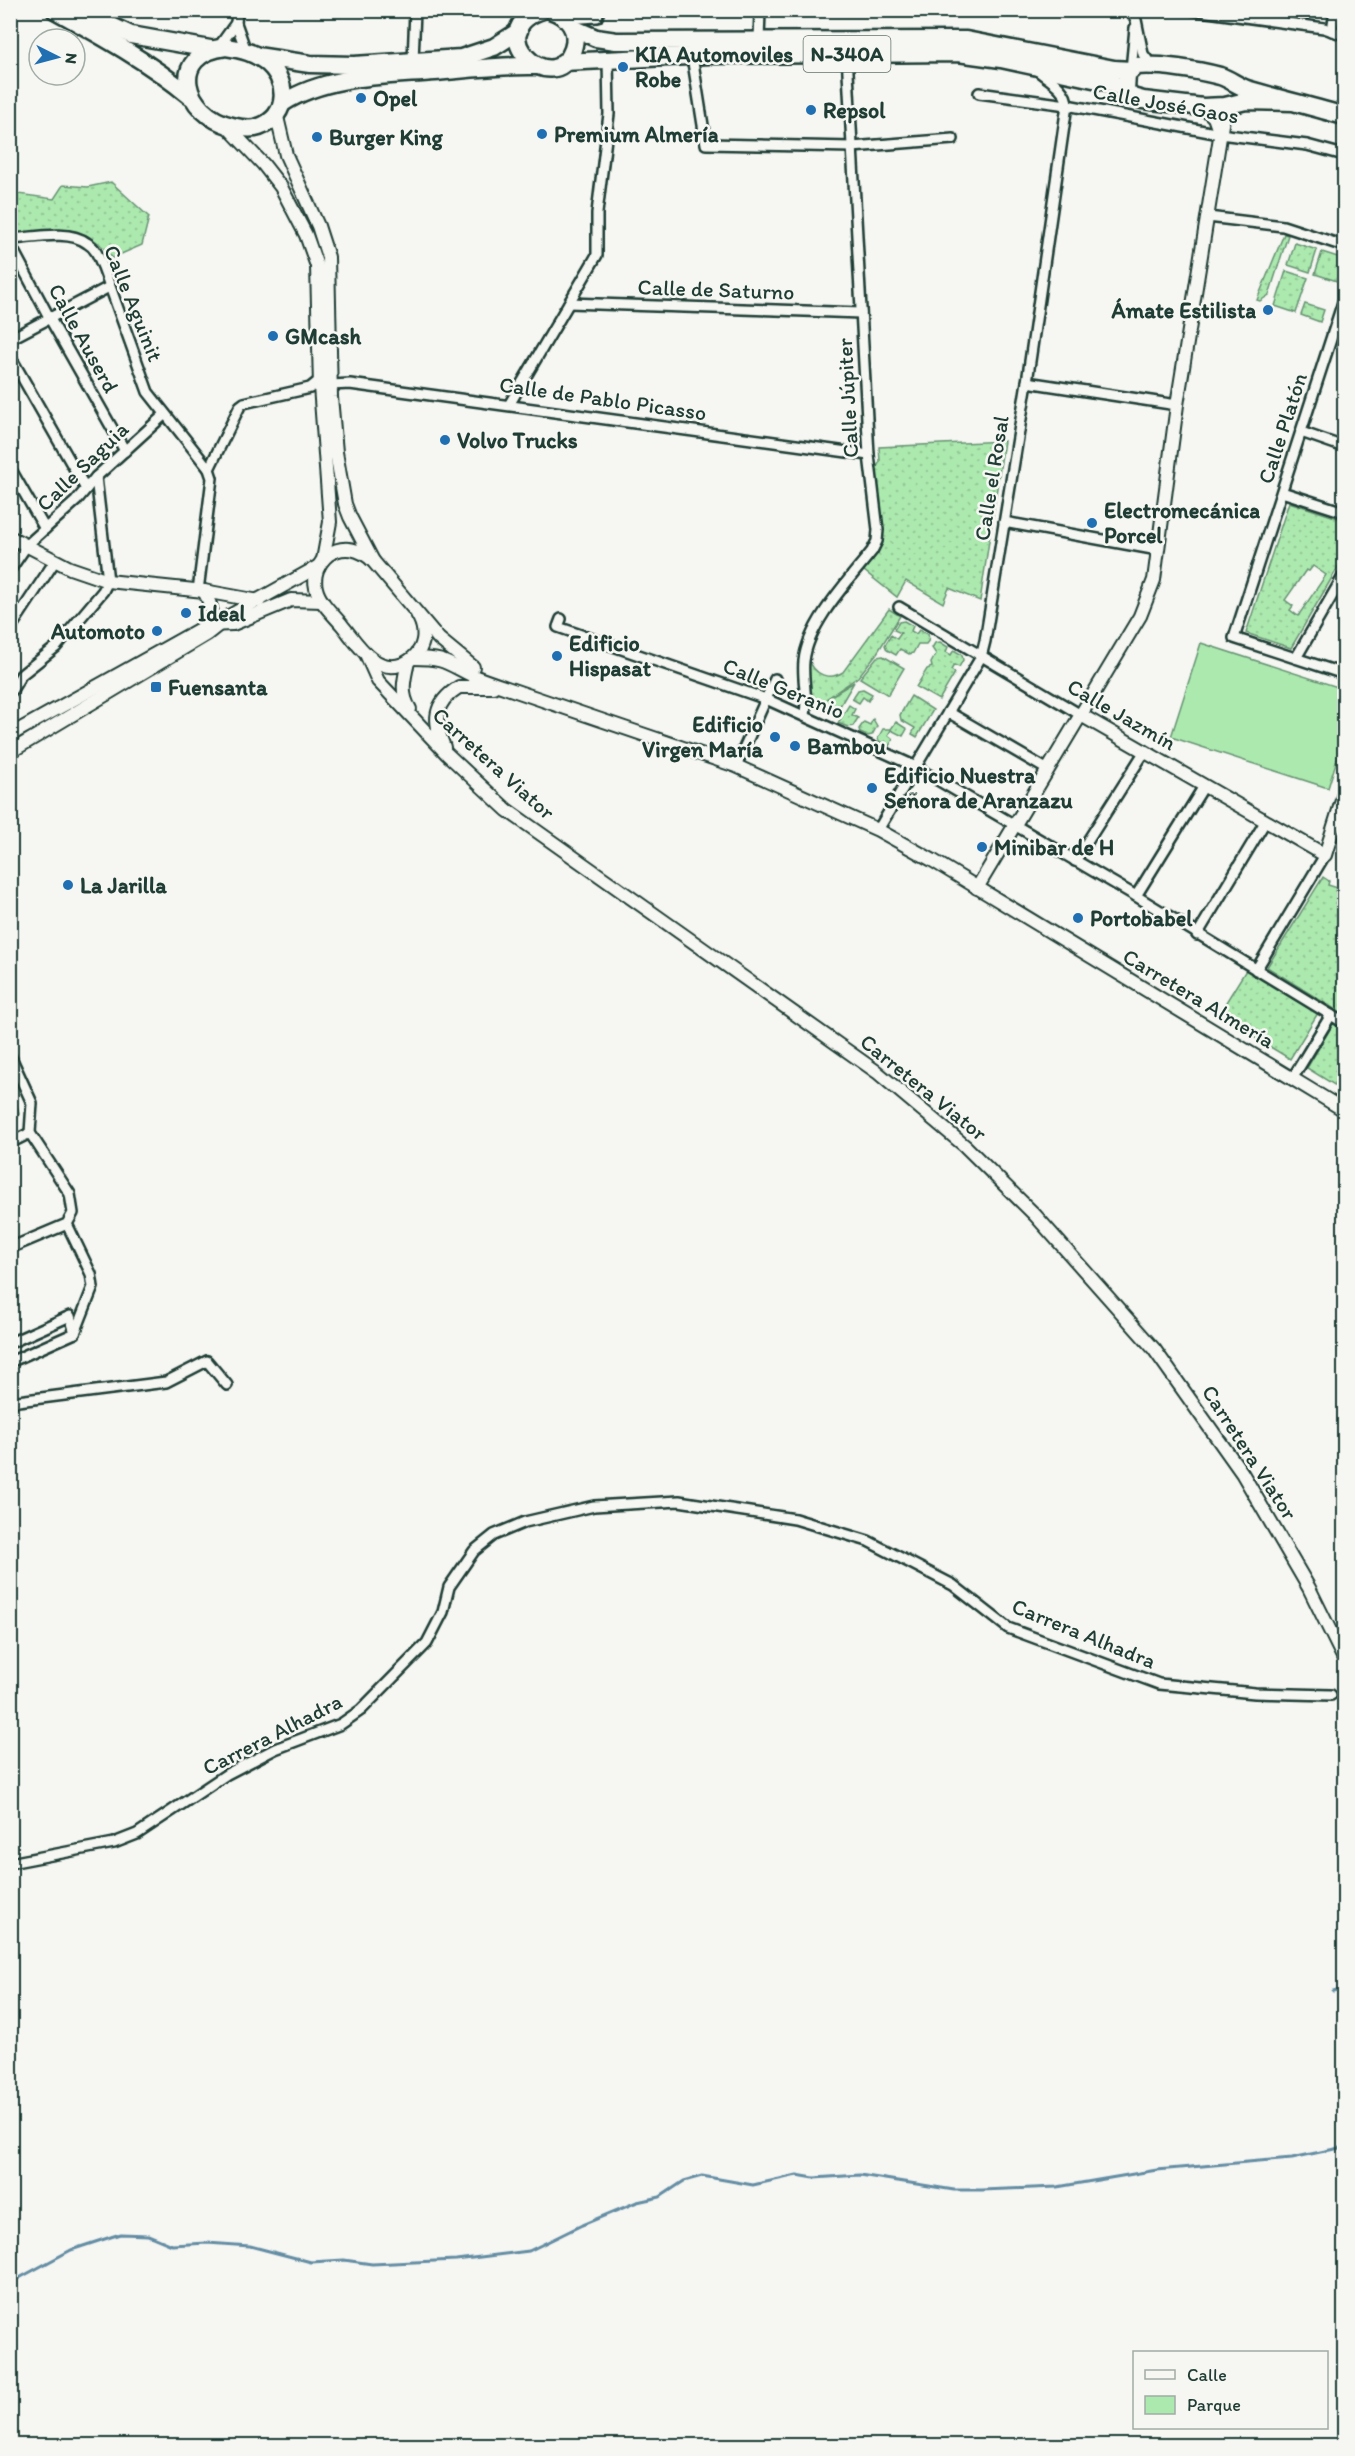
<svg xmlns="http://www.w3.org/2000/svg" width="1355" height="2456" font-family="Itim,sans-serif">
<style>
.green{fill:url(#green-dots);stroke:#669372;stroke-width:1.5;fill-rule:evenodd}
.pitch{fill:#ace9af;stroke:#669372;stroke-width:1.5}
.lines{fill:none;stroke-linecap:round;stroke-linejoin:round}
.stream{stroke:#648da4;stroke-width:3}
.street-tunnel{stroke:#cbd1cc;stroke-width:9;stroke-dasharray:9 4.5;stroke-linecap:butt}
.street-casing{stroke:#1f3d34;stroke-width:14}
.secondary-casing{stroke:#1f3d34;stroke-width:16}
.highway-casing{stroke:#1f3d34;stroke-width:21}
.street{stroke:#f6f6f2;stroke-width:9}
.secondary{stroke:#f6f6f2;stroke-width:12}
.highway{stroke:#f6f6f2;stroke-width:16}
.poi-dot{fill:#1f6fb2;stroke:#f6f6f2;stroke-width:2}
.labels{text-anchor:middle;stroke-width:5;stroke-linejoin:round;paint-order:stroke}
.shield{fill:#f6f6f2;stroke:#60746d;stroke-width:1.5}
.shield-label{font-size:21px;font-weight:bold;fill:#1f3d34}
.poi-label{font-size:22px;font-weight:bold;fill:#1f3d34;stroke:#f6f6f2;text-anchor:start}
.street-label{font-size:22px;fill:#1f3d34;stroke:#f6f6f2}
</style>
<defs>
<pattern id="green-dots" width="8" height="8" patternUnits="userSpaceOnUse" patternTransform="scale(1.5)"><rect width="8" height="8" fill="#ace9af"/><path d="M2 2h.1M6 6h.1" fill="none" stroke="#94c997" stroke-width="1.8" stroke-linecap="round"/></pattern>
</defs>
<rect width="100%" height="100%" fill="#f6f6f2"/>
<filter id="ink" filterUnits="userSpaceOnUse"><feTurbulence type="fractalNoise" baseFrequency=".0167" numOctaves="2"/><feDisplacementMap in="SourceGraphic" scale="12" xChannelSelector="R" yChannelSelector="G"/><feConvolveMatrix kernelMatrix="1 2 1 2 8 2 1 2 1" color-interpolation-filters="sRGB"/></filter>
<g filter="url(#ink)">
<g class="green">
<path d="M111 182 149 217 142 245 112 258C86 220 50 230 11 234V193L54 199 63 185 88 187Z"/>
<polygon points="1284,234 1288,235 1269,295 1260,301 1257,300"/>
<polygon points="1295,243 1317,250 1310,272 1288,265"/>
<polygon points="1322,252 1344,259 1337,281 1315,274"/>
<polygon points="1286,271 1308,278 1296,313 1275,306"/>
<polygon points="1305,304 1324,310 1320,322 1301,315"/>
<polygon points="1004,441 980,601 949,588 943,603 906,581 897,597 863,570 875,552 883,530 876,469 880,461 879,447"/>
<path d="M1289 502 1344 520V557L1291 648 1246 633ZM1313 566 1326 575 1298 616 1290 610 1293 606 1285 600 1306 570 1309 571Z"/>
<path d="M889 609 900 616 877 653 858 677 826 699 854 682 837 711 820 704 810 707 809 659C814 675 829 681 843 672Z"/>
<polygon points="904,621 913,626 911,631 916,634 919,630 928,634 929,640 926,644 918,644 913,653 909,654 900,649 896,655 887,650 885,645 891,635 897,639 901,633 894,630 899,622"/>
<polygon points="940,642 948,647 946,652 951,655 954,650 962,655 963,660 959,667 954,665 951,670 955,673 939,700 916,687 927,669 932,667 931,663 936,654 932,648 935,643"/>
<polygon points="883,656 904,668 888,695 860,678 877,657"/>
<polygon points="863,689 872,694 868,701 863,697 859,703 852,699 858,690"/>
<polygon points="911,696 933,710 917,737 912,734 915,728 901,720 900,715"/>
<polygon points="849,705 855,709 852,715 858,718 853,726 848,727 838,723"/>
<polygon points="873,719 877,726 872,735 867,736 860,733 859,729 864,722 870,725"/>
<polygon points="896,722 907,729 903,736 891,730 888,735 893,739 889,746 879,741 878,738 883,729 891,729"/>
<polygon points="1323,877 1329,881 1328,885 1344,890 1344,1015 1267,967"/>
<polygon points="1246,970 1318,1013 1290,1059 1218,1015"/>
<polygon points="1336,1023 1344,1028 1344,1091 1307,1068 1333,1024"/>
<polygon points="12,1080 19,1114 15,1125 11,1127"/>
</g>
<polygon class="pitch" points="1201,643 1344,689 1344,737 1328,788 1171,737"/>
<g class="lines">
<g class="stream">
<polyline points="1333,1991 1344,1988"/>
<polyline points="10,2283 71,2250 120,2234 148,2235 172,2245 207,2243 250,2246 311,2262 344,2260 372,2264 456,2260 529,2251 582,2225 637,2202 660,2197 684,2181 702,2176 753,2185 797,2175 814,2178 860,2175 954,2190 982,2190 1057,2187 1157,2170 1292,2158 1344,2147"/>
</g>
<polyline class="street-tunnel" points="1331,1695 1344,1696"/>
<g class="street-casing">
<g id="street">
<polyline points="237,10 236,23 246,51"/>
<polyline points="1131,10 1136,20 1143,54 1152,66"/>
<polyline points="1193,10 1324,28 1344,35"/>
<polyline points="567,19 597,17 599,10"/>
<polyline points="1332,31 1335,10"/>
<polyline points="759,41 760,10"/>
<polyline points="218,48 236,23"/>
<polyline points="692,56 706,144 852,147 953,139"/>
<polyline points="413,61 415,10"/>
<polyline points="1131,70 1135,28"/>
<polyline points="979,93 1067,105 1220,134 1307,145 1344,155"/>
<polyline points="1208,217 1283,226 1344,246"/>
<path d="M10 239C33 238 68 229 87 243 96 248 99 258 103 267L148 392 209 469"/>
<polyline points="10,244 49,317 125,451"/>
<polyline points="1344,299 1234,638 1344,674"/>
<polyline points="569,303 861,313"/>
<polyline points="10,339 109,287"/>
<polyline points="10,356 86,489"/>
<polyline points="1027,382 1177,405"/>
<polyline points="331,385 350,384 869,455"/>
<polyline points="509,405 597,255 597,213 609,114 608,59"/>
<polyline points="1301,432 1344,447"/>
<polyline points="10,468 45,529"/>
<polyline points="1282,492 1344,512"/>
<polyline points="1004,522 1158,550"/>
<polyline points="10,570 27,545 76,501 96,477 164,415"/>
<polyline points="198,591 212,478 209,469 240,406 244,403 310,388 320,380"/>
<polyline points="899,607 1081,715"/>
<polyline points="561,619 558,627 766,699 912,765 1136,896 1344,1023"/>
<polyline points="10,629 55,561"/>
<polyline points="1296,658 1344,575"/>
<polyline points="10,693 21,675 56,647 103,591 108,581 96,477"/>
<polyline points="948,712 1048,770"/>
<path d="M805 716C808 698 802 679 804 661 808 623 849 580 872 551L877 541 878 530 869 455 847 54"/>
<polyline points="736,766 775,679"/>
<path d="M878 830 981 657 985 641 1027 382 1067 105C1067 89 1050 80 1038 71"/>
<polyline points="1075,861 1145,751"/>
<polyline points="1136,896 1204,786"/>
<polyline points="1197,935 1265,822"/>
<polyline points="1256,970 1325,855"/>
<polyline points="10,1055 32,1103 30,1133 70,1194 73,1213 67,1224 10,1248"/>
<polyline points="1292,1079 1331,1015"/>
<polyline points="10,1143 30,1133"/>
<polyline points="67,1224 91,1274 93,1287 75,1333"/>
<polyline points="10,1343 70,1316 75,1333"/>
<polyline points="10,1362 75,1333"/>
<polyline points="10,1402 166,1382 207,1361 227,1385"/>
<polyline points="10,1863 114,1843 137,1834 227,1774 275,1749 341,1724 361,1710 427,1643 443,1612 449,1587 474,1551 494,1535 525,1522 594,1506 679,1501 795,1519 868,1541 953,1585 1008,1628 1159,1684 1255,1693 1331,1695"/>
</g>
</g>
<g class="secondary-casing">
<g id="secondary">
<polyline points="1203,107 1214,117 1220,134"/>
<polyline points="277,117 286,155 318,226 328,257 331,397 336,452 345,504 350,517 373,561"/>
<polyline points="226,125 263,164 281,187 306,235 317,266 320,386 330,522 323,560"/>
<polyline points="10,537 70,568 108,581 204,591 259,601"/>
<path d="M204 591C210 603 214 611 211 625"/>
<path d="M417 614C424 625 426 637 420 649 416 656 410 661 403 664 375 675 357 643 342 625 333 614 319 602 316 588 313 576 318 563 328 555 343 544 361 549 373 561L439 639 473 667"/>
<polyline points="366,654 378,681 447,754 507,810 877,1072 965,1146 1035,1215 1154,1349 1242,1473 1309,1588 1344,1659"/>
<path d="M413 658C444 658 445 662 471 675 483 680 495 684 507 688L736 766 878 830 932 860 1344 1110"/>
<path d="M408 662C404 679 400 694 410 709"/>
<polyline points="1081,715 1325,855 1344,794"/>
<polyline points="10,735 207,625 233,624 291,600 322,601"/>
<path d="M444 747C433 721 433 703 459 687H493"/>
<polyline points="10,752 207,634 231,615 319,566"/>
<polyline points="977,888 1140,616 1154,580 1177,405 1225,106"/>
</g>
</g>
<g class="highway-casing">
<g id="highway">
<path d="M55 10C102 36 149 62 190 96"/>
<polyline points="77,10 131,35 210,49"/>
<path d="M543 10C478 30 554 103 573 49 579 30 568 16 550 10"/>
<polyline points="573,28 596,38 616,41 966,40 1114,69 1131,70"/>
<path d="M226 47C240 49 254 52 265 61 289 79 290 116 259 127 251 130 240 128 232 126 183 114 167 54 226 47Z"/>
<polyline points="257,56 310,64 354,65 461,58 494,47 519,31"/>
<polyline points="563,62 710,55 958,53 1001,59 1112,83 1126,90"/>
<path d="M1293 102 1246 101 1225 106 1203 107 1143 100 1132 97 1126 90 1127 74 1136 66C1160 64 1197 70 1220 76 1230 79 1239 87 1250 90 1281 99 1313 107 1344 116"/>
<path d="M283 103C327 75 385 76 435 72 470 69 503 65 537 66"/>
</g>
</g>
<use href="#street" class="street"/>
<use href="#secondary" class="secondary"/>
<use href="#highway" class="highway"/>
</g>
</g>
<g class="poi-dot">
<circle cx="623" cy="67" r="6"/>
<circle cx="361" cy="98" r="6"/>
<circle cx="811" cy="110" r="6"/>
<circle cx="542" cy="134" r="6"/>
<circle cx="317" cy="137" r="6"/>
<circle cx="1268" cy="310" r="6"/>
<circle cx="273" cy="336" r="6"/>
<circle cx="445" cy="440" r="6"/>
<circle cx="1092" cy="523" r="6"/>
<circle cx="186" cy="613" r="6"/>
<circle cx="157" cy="631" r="6"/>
<circle cx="557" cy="656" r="6"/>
<rect x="150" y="681" width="12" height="12" rx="3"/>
<circle cx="775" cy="737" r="6"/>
<circle cx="795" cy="746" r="6"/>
<circle cx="872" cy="788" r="6"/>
<circle cx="982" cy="847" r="6"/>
<circle cx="68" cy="885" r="6"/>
<circle cx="1078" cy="918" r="6"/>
</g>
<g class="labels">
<rect class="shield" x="803.5" y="36" width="87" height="36" rx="4.5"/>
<g class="shield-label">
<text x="847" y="61">N-340A</text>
</g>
<g class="poi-label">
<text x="635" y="62">KIA Automoviles<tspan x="635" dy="25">Robe</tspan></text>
<text x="373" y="106">Opel</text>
<text x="823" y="118">Repsol</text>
<text x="554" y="142">Premium Almería</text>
<text x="329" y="145">Burger King</text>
<text x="1256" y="318" text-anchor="end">Ámate Estilista</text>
<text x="285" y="344">GMcash</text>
<text x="457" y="448">Volvo Trucks</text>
<text x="1104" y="518">Electromecánica<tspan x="1104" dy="25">Porcel</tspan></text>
<text x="198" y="621">Ideal</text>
<text x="145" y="639" text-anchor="end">Automoto</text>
<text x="569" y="651">Edificio<tspan x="569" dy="25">Hispasat</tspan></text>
<text x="168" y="695">Fuensanta</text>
<text x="763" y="732" text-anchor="end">Edificio<tspan x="763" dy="25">Virgen María</tspan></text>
<text x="807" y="754">Bambou</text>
<text x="884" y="783">Edificio Nuestra<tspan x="884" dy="25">Señora de Aranzazu</tspan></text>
<text x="994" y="855">Minibar de H</text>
<text x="80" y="893">La Jarilla</text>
<text x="1090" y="926">Portobabel</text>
</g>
<g class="street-label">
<text transform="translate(1166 103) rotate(10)" y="8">Calle José Gaos</text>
<text transform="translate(716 289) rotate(2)" y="8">Calle de Saturno</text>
<text transform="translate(134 303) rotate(68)" y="8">Calle Aguinit</text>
<text transform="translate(84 338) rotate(61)" y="8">Calle Auserd</text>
<text transform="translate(603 398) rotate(8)" y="8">Calle de Pablo Picasso</text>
<text transform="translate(847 398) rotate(-93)" y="8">Calle Júpiter</text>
<text transform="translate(1282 428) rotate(-72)" y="8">Calle Platón</text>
<text transform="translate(82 466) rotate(-44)" y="8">Calle Saguia</text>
<text transform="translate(991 478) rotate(-81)" y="8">Calle el Rosal</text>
<text transform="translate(784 688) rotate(22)" y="8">Calle Geranio</text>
<text transform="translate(1122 714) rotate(30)" y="8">Calle Jazmín</text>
<text transform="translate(494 763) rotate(42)" y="8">Carretera Viator</text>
<text transform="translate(1199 998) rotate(31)" y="8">Carretera Almería</text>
<text transform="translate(924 1087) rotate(39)" y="8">Carretera Viator</text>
<text transform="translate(1250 1452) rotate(57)" y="8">Carretera Viator</text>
<text transform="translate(1084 1633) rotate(22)" y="8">Carrera Alhadra</text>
<text transform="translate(272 1734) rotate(-27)" y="8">Carrera Alhadra</text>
</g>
</g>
<rect width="1355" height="2456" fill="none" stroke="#f6f6f2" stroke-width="36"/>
<rect x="18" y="18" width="1319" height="2420" fill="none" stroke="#1f3d34" stroke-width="2" filter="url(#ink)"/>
<rect x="1133" y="2351" width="195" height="78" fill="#f6f6f2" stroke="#a0aca6" stroke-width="1.5"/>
<rect x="1145" y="2370" width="30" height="9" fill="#f6f6f2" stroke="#a0aca6" stroke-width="1.5"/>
<text x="1187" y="2381" font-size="18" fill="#1f3d34">Calle</text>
<rect x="1145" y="2396" width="30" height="18" fill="#ace9af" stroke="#a0aca6" stroke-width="1.5"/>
<text x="1187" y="2411" font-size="18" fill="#1f3d34">Parque</text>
<g transform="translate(57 57) rotate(96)"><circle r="28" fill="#f6f6f2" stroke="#a0aca6" stroke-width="1.5"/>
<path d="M0-4.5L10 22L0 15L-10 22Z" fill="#1f6fb2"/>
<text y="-9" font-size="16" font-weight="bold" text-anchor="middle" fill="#1f3d34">N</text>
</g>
</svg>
